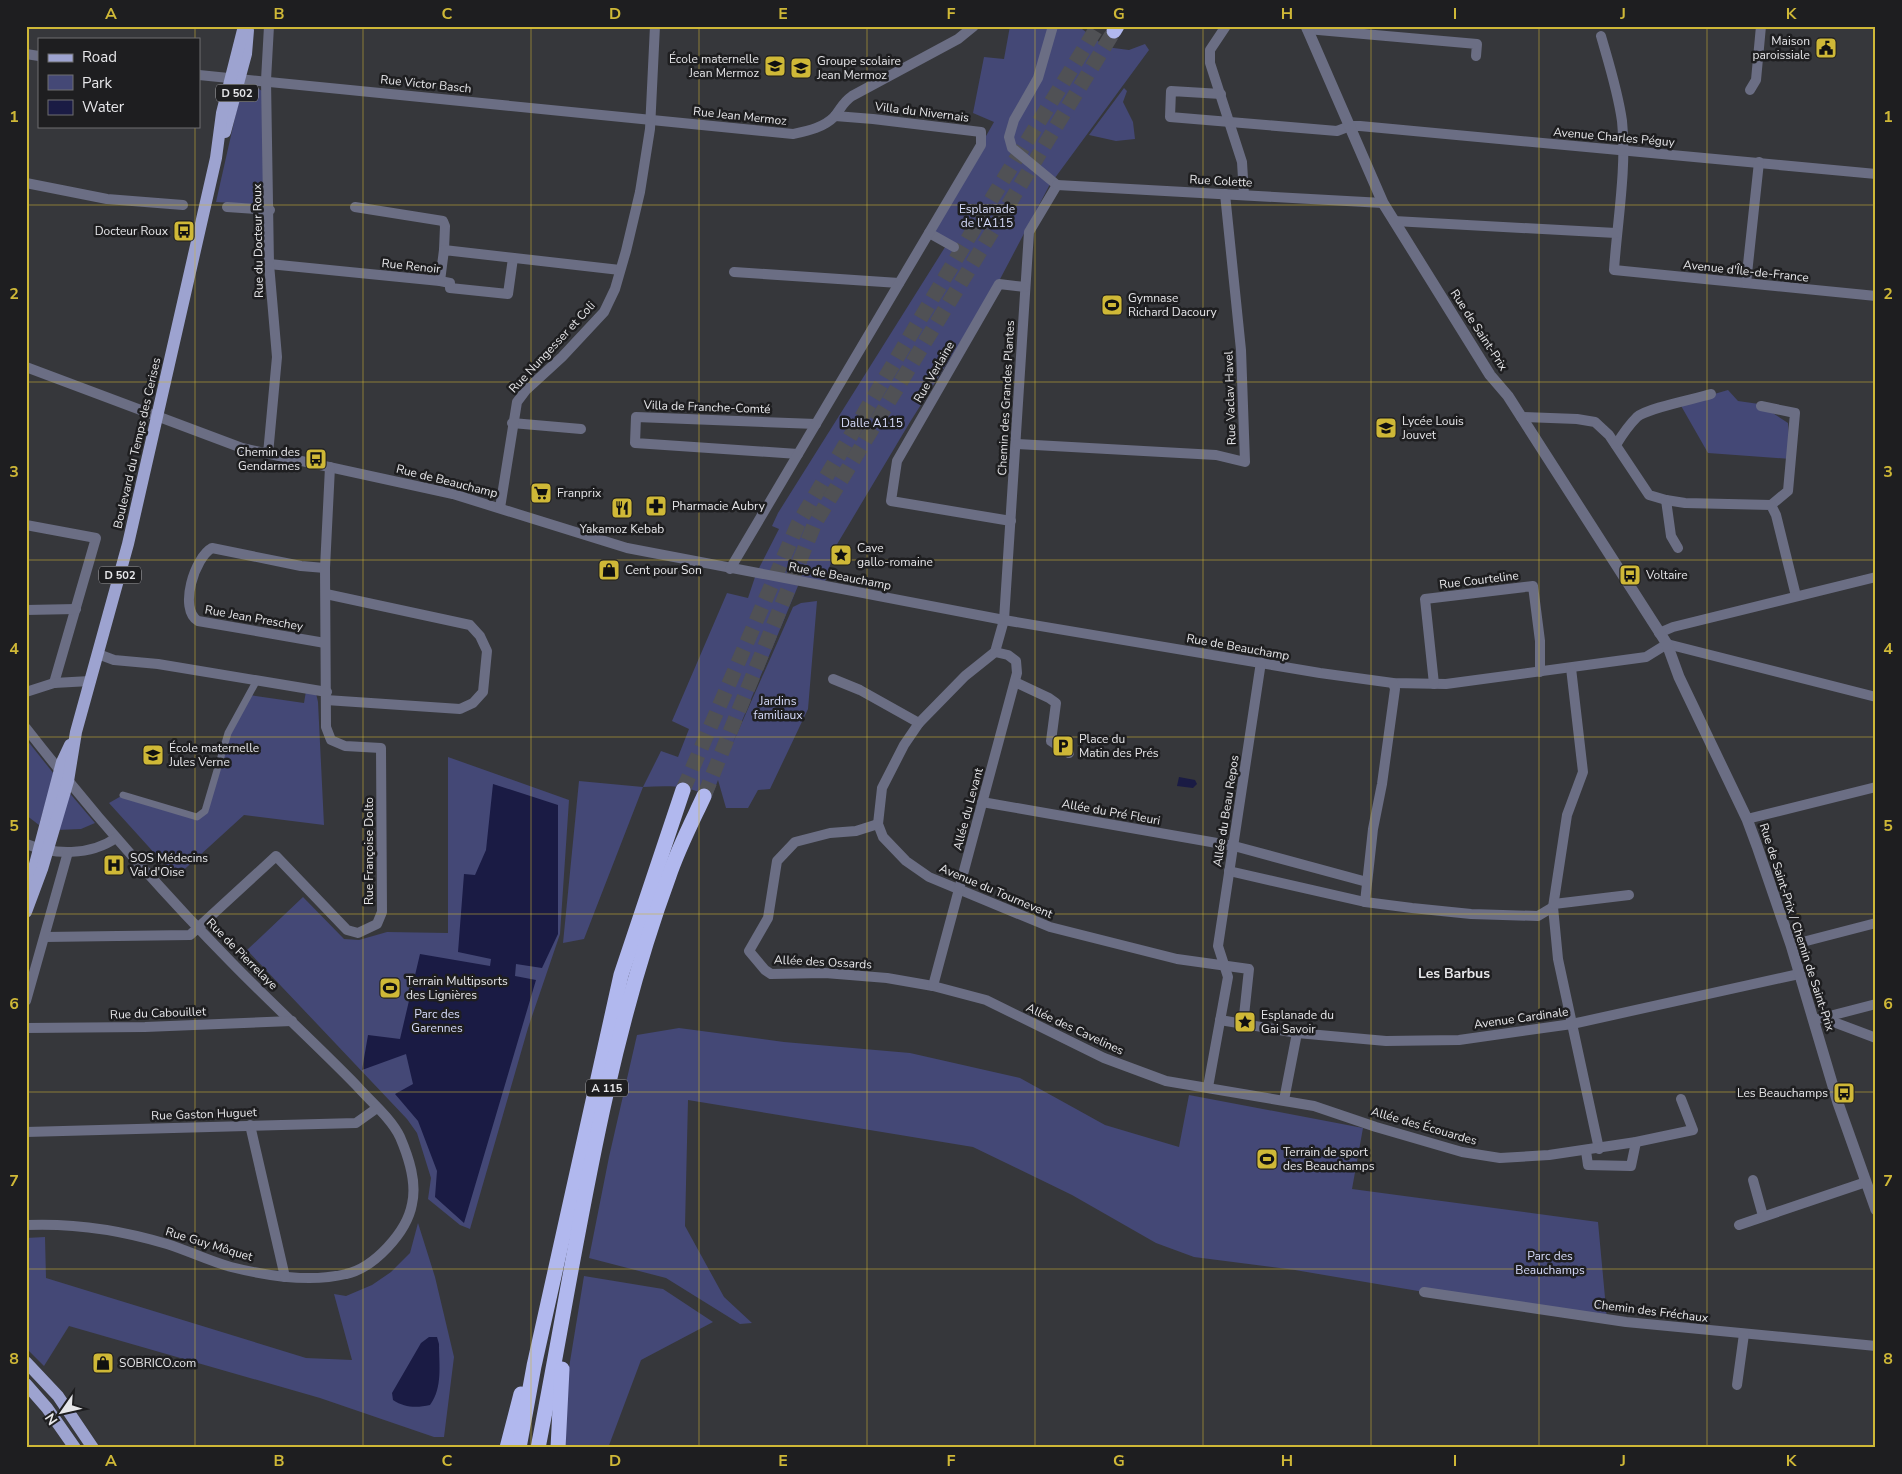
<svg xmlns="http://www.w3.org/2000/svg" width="1902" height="1474" font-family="'Nunito Sans',sans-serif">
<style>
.green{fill:#444876}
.water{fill:#1a1b44}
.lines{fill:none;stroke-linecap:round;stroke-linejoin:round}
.motorway-tunnel{stroke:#505155;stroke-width:15;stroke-dasharray:15 8;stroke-linecap:butt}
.pedestrian{stroke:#6b6e84;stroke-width:7}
.minor{stroke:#6b6e84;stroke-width:10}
.tertiary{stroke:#6b6e84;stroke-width:11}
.primary{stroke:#9da3d0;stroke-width:12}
.motorway{stroke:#b1b8ee;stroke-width:15}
.grid{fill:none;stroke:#cfb837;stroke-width:1;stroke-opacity:0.55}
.labels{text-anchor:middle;stroke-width:5;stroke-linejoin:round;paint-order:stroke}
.shield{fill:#1e1e20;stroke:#aaaaad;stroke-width:1}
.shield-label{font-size:11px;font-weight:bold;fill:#e6e6e9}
.poi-label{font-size:12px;fill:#e6e6e9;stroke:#1e1e20;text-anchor:start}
.street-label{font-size:12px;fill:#e6e6e9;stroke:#1e1e20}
.park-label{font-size:12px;fill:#d6dbfa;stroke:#1e1e20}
.neighbourhood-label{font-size:14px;font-weight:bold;fill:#e6e6e9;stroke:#1e1e20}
.neatline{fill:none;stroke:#cfb837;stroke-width:2}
.grid-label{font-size:16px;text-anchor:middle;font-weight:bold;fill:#cfb837}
</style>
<rect width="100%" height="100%" fill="#36373b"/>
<g class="green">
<path d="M1010 26H1078L1106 47 1129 50 1145 44 1149 50 1049 186 998 283 910 422 836 546 824 585 800 581 732 745 793 607 801 603 817 601 808 709 770 789 758 790 748 808H726L718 780 711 799C690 784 668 786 643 787L584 939 563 943 579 781 643 787 661 751 678 757 689 729 672 721 727 593 748 598 756 574 779 529 772 526 778 513 947 244 930 234 994 122 973 113 984 57 1004 59Z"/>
<polygon points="249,85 253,85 262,91 265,205 216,202 241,91"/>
<polygon points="1124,88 1127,91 1123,102 1133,122 1135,139 1116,141 1089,135"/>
<polygon points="1728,390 1738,401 1759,404 1788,423 1791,459 1708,453 1680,404"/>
<polygon points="315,689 318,702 324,825 244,815 176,877 109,803 123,795 197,817 205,811 231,728 249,695 304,703 306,691"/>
<polygon points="26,739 54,774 39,825 26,815"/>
<polygon points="448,757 569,800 560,934 528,1028 470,1229 460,1225 428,1199 431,1178 417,1133 407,1119 247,950 303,897 344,939 359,940 387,932 448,933"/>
<polygon points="67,790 95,823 81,829 56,830"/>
<polygon points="679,1028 784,1042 910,1053 1020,1078 1105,1125 1179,1147 1189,1095 1363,1128 1352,1189 1598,1222 1607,1319 1424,1292 1295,1270 1194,1257 1156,1243 1072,1195 973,1147 688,1100 685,1226 724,1297 752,1323 740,1324 666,1278 589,1258 609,1157 637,1035"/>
<polygon points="418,1223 435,1277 454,1357 444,1437 434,1437 320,1398 69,1326 44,1366 26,1348 26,1238 45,1237 46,1278 306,1358 352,1360 334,1294 346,1296 372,1285 391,1272 410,1253"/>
<polygon points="584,1276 663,1289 713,1322 641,1360 608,1448 564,1448 567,1380"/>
</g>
<g class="water">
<polygon points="1179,777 1195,780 1197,784 1193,788 1177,786"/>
<polygon points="493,784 558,805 558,934 542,968 516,964 515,976 536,980 464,1223 435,1197 437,1171 418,1121 395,1094 413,1084 406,1054 362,1070 368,1035 400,1039 420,954 490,966 491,959 458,952 464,874 475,875 486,850"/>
<path d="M429 1337H437L439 1344C439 1364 443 1388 430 1405 417 1408 405 1408 393 1400L392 1393 421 1343Z"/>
</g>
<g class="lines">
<g class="motorway-tunnel">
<polyline points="683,790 798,524 1000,185 1098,26"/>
<polyline points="704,796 815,523 1114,31"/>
</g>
<polyline class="pedestrian" points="123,795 197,817 205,811 228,733 257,680"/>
<g class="minor">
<polyline points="1053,26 1038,78 1014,120 1009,137 1012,148 1057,185"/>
<polyline points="1226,26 1210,50 1210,63 1242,162 1244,195"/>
<polyline points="1307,29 1477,44 1476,56"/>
<path d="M1601 36C1609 64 1618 92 1622 121 1627 167 1617 224 1614 270L1876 296"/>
<polyline points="26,54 39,56"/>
<path d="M199 75 793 134C807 131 823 128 834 117 841 109 842 103 852 96L958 39 974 26"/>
<polyline points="1750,90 1756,80 1761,26"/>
<polyline points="1221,94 1171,91 1170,117 1337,131 1350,126 1360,126 1876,174"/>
<polyline points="26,183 107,199 183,205"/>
<polyline points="1057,185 1029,232 1004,620 995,652 965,676 919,723 904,745 882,788 878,824 883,837 906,861 929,877 1050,927 1177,959 1249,969 1243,1025"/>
<polyline points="1057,185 1383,203"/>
<polyline points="227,207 270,210"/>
<polyline points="355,207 443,221 445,226 444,250"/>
<polyline points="1394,221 1616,233"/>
<polyline points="929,233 954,247"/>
<polyline points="269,264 440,281 450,283 450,288 508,294 513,258"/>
<polyline points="734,272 899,283"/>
<polyline points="440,281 444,250 620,270"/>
<polyline points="1746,283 1759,162"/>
<polyline points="26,367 242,448 453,494 627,548 1004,620 1320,673 1393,683 1446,684 1646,657 1667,644 1876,697"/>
<polyline points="1761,406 1795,413 1788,491 1771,505"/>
<polyline points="1521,417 1577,419 1595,422 1609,435 1649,495 1666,500 1685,503 1771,505 1776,515 1796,596"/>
<polyline points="512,423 581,429"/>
<polyline points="1017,444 1216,455 1245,462 1241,350 1225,194"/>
<path d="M1616 445C1622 435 1629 425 1637 417 1647 408 1695 399 1711 394"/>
<polyline points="268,454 277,357 269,264 266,80 269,26"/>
<polyline points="798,454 635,443 636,417 816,424"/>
<polyline points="1666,500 1671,536 1678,548"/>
<polyline points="500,508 517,402 526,390 562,357 604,312 615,289 626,251 640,192 650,129 655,26"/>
<polyline points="1011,521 891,501 897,461 999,284 1025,287"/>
<polyline points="26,525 96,538 54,683"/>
<polyline points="730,569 981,145 981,132 873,119 835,116"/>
<polyline points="26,610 76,609"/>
<polyline points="1659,633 1673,627 1876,577"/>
<path d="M325 643 198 621C178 609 195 557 212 548L301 566 325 568"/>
<polyline points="98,654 114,660 158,664 327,692"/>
<polyline points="1571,668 1583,772 1567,815 1553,907 1558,959 1599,1149"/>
<polyline points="833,679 860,690 919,723"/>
<polyline points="1015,682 1049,698 1056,703 1051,741 1069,753"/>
<polyline points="1434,684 1425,599 1533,586 1540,641 1540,672"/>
<polyline points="26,692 54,683 90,681"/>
<polyline points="326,700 460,709 473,703 483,692 487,651 480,636 470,625 326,594"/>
<path d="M26 728C90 810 159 889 232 963 272 1004 315 1043 356 1085 370 1101 391 1118 400 1137 409 1158 417 1182 412 1204 407 1232 374 1268 346 1274 310 1283 267 1276 231 1267 209 1261 189 1251 167 1244 121 1230 74 1223 26 1225"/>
<polyline points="982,802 1234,846 1367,882"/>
<polyline points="1747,819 1876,787"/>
<polyline points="878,824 856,831 830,833 795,842 777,861 768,918 749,951 765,970 771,974 825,973 887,978 933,986 986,1000 1104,1058 1166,1081 1314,1106 1376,1127 1462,1152 1500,1158 1549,1155 1636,1142 1693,1130 1681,1099"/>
<path d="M26 844C54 855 90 856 116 838"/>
<polyline points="1229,871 1365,902 1412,908 1471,914 1538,916 1553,907"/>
<polyline points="1365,902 1373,829 1382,784 1395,689 1393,683"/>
<polyline points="1554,904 1629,895"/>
<polyline points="45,937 190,935 276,856 347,930 358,933 377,924 382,912 381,748 345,746 331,740 326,727 325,568 330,467"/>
<polyline points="1791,945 1876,923"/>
<polyline points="933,986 1017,673 1016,661 1008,655 995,652"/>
<polyline points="26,1001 68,852"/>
<polyline points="1823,1018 1876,1038"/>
<polyline points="1220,1020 1297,1033 1386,1041 1459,1040 1572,1024 1799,974"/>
<polyline points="1814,1020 1876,1004"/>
<polyline points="26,1028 145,1027 292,1021"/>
<polyline points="1208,1087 1228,977 1218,946 1261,662"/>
<polyline points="1284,1100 1297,1033"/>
<polyline points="250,1125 285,1277"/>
<polyline points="26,1132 356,1123 377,1108"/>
<polyline points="1586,1151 1588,1165 1631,1166 1636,1142"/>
<polyline points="1753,1180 1763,1216"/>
<polyline points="1739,1225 1866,1182"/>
<polyline points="1424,1292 1626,1322 1876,1346"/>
<polyline points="1737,1385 1744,1334"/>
</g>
<polyline class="tertiary" points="1306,26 1383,203 1490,375 1508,396 1667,644 1679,677 1747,819 1757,846 1791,945 1838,1103 1876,1210"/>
<g class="primary">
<polyline points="225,132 246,54 248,30"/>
<polyline points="29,887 62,762 70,745"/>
<polyline points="26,912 42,869 68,781 76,732 128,544 216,158 222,113 244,26"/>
<polyline points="26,1362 58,1396 93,1448"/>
<polyline points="26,1384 47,1408 75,1448"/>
</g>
<g class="motorway">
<polyline points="1114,31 1117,26"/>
<polyline points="507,1448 521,1394"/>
<polyline points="519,1448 534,1366 621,975 683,790"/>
<path d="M538 1448C576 1256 601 1060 669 876 678 849 692 822 704 796"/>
<polyline points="558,1448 562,1369"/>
</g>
</g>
<path class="grid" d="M195 26V39M363 26V1448M531 26V1448M699 26V1448M867 26V1448M1035 26V1448M1203 26V1448M1371 26V1448M1539 26V1448M1707 26V1448M195 126V1448M26 205H1876M26 382H1876M26 560H1876M26 737H1876M26 914H1876M26 1092H1876M26 1269H1876"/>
<defs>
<g id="civic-square" transform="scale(1.125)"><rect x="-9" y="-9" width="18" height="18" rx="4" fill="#cfb837" stroke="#1e1e20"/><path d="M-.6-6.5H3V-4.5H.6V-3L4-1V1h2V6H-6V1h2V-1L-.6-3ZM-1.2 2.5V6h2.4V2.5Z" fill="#111"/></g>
<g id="school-square" transform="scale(1.125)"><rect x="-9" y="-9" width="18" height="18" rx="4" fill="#cfb837" stroke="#1e1e20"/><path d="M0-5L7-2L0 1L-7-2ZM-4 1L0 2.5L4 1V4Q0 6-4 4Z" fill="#111"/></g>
<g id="bus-square" transform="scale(1.125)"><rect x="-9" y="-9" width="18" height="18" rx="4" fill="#cfb837" stroke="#1e1e20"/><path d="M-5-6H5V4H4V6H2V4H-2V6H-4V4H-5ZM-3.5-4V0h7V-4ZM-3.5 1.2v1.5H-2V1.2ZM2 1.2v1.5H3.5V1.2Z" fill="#111"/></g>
<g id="stadium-square" transform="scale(1.125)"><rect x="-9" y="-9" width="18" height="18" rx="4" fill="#cfb837" stroke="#1e1e20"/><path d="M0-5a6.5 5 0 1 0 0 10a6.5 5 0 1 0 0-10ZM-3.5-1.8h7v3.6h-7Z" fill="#111"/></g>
<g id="supermarket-square" transform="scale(1.125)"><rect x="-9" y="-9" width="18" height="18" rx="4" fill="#cfb837" stroke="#1e1e20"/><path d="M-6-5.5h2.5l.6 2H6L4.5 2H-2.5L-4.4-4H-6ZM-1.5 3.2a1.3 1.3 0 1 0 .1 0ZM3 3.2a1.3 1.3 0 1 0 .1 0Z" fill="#111"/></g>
<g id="pharmacy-square" transform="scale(1.125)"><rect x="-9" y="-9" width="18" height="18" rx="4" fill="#cfb837" stroke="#1e1e20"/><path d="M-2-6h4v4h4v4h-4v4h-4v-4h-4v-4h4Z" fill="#111"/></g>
<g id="restaurant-square" transform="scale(1.125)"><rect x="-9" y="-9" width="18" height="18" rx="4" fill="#cfb837" stroke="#1e1e20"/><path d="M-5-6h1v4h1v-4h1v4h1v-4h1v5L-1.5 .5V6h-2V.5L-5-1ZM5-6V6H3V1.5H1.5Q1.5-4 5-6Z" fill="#111"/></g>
<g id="sight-square" transform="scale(1.125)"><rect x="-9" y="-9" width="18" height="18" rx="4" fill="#cfb837" stroke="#1e1e20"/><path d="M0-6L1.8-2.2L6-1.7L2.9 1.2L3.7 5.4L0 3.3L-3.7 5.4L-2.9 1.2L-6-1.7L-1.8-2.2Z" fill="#111"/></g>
<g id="shop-square" transform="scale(1.125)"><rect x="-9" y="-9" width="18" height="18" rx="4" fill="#cfb837" stroke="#1e1e20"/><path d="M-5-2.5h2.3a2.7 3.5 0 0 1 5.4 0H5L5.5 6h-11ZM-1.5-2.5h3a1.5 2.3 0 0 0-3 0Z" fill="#111"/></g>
<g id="parking-square" transform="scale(1.125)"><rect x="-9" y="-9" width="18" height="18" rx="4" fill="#cfb837" stroke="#1e1e20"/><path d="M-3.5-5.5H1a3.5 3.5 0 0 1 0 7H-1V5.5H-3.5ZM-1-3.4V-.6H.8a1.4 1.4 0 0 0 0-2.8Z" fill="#111"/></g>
<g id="hospital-square" transform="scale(1.125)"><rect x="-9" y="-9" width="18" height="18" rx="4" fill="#cfb837" stroke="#1e1e20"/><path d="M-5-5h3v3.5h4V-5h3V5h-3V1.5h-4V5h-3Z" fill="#111"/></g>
</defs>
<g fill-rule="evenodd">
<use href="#civic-square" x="1826" y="48"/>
<use href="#school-square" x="775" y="66"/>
<use href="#school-square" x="801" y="68"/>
<use href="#bus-square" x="184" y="231"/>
<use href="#stadium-square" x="1112" y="305"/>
<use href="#school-square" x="1386" y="428"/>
<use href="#bus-square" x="316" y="459"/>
<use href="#supermarket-square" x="541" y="493"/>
<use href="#pharmacy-square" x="656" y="506"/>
<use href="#restaurant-square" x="622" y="508"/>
<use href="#sight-square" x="841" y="555"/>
<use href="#shop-square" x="609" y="570"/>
<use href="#bus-square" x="1630" y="575"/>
<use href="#parking-square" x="1063" y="746"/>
<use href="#school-square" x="153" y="755"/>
<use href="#hospital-square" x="114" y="865"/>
<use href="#stadium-square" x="390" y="988"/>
<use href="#sight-square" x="1245" y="1022"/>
<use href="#bus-square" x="1844" y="1093"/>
<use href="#stadium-square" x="1267" y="1159"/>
<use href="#shop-square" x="103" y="1363"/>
</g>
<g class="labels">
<g class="shield">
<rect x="216" y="84.5" width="42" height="17" rx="4"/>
<rect x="99" y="566.5" width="42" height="17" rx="4"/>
<rect x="586" y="1079.5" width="42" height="17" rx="4"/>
</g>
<g class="shield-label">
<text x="237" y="97">D 502</text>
<text x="120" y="579">D 502</text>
<text x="607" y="1092">A 115</text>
</g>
<g class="poi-label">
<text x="1810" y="45" text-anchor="end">Maison<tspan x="1810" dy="14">paroissiale</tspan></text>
<text x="759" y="63" text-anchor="end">École maternelle<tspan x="759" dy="14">Jean Mermoz</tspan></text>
<text x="817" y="65">Groupe scolaire<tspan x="817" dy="14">Jean Mermoz</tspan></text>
<text x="168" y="235" text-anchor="end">Docteur Roux</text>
<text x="1128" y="302">Gymnase<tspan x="1128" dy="14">Richard Dacoury</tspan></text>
<text x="1402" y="425">Lycée Louis<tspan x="1402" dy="14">Jouvet</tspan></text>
<text x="300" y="456" text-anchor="end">Chemin des<tspan x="300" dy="14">Gendarmes</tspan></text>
<text x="557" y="497">Franprix</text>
<text x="672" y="510">Pharmacie Aubry</text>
<text x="622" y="533" text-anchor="middle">Yakamoz Kebab</text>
<text x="857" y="552">Cave<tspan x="857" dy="14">gallo-romaine</tspan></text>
<text x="625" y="574">Cent pour Son</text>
<text x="1646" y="579">Voltaire</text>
<text x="1079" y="743">Place du<tspan x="1079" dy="14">Matin des Prés</tspan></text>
<text x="169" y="752">École maternelle<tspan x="169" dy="14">Jules Verne</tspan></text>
<text x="130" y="862">SOS Médecins<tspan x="130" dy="14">Val d'Oise</tspan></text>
<text x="406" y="985">Terrain Multipsorts<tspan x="406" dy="14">des Lignières</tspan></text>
<text x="1261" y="1019">Esplanade du<tspan x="1261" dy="14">Gai Savoir</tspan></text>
<text x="1828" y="1097" text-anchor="end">Les Beauchamps</text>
<text x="1283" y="1156">Terrain de sport<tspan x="1283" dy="14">des Beauchamps</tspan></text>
<text x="119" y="1367">SOBRICO.com</text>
</g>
<g class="street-label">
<text transform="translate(426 84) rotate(6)" y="4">Rue Victor Basch</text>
<text transform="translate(922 112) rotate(7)" y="4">Villa du Nivernais</text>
<text transform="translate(740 116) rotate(6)" y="4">Rue Jean Mermoz</text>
<text transform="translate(1614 137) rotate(5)" y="4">Avenue Charles Péguy</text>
<text transform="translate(1221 181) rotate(3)" y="4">Rue Colette</text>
<text transform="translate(258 241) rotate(-91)" y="4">Rue du Docteur Roux</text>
<text transform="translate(411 266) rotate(6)" y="4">Rue Renoir</text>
<text transform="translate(1746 271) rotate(6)" y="4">Avenue d'Île-de-France</text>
<text transform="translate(1479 330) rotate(57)" y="4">Rue de Saint-Prix</text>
<text transform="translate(552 347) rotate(-47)" y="4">Rue Nungesser et Coli</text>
<text transform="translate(934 372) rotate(-60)" y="4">Rue Verlaine</text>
<text transform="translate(1006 398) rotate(-87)" y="4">Chemin des Grandes Plantes</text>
<text transform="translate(1230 398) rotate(-92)" y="4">Rue Vaclav Havel</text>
<text transform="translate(707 407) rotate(2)" y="4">Villa de Franche-Comté</text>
<text transform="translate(137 443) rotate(-77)" y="4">Boulevard du Temps des Cerises</text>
<text transform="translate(447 481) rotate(14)" y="4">Rue de Beauchamp</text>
<text transform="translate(840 576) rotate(11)" y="4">Rue de Beauchamp</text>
<text transform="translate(1479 580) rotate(-7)" y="4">Rue Courteline</text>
<text transform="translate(254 618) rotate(10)" y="4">Rue Jean Preschey</text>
<text transform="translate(1238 647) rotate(10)" y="4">Rue de Beauchamp</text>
<text transform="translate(968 809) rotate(-75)" y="4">Allée du Levant</text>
<text transform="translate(1226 811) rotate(-81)" y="4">Allée du Beau Repos</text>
<text transform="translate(1111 812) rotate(10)" y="4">Allée du Pré Fleuri</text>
<text transform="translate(369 851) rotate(-90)" y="4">Rue Françoise Dolto</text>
<text transform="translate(996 891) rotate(23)" y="4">Avenue du Tournevent</text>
<text transform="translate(1797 927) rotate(72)" y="4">Rue de Saint-Prix / Chemin de Saint-Prix</text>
<text transform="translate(242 954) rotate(45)" y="4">Rue de Pierrelaye</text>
<text transform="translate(823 962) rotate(3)" y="4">Allée des Ossards</text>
<text transform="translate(158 1013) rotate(-2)" y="4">Rue du Cabouillet</text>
<text transform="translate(1521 1018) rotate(-8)" y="4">Avenue Cardinale</text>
<text transform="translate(1075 1029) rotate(25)" y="4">Allée des Cavelines</text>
<text transform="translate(204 1114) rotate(-2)" y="4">Rue Gaston Huguet</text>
<text transform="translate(1424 1126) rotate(16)" y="4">Allée des Écouardes</text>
<text transform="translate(209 1244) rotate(17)" y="4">Rue Guy Môquet</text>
<text transform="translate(1651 1311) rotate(7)" y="4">Chemin des Fréchaux</text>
</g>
<g class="park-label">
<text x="987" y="213">Esplanade<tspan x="987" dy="14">de l'A115</tspan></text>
<text x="872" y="427">Dalle A115</text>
<text x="778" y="705">Jardins<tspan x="778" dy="14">familiaux</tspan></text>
<text x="437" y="1018">Parc des<tspan x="437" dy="14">Garennes</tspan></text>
<text x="1550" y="1260">Parc des<tspan x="1550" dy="14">Beauchamps</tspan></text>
</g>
<g class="neighbourhood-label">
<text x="1454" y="978">Les Barbus</text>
</g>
</g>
<rect width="1902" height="1474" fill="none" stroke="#1e1e20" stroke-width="55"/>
<rect x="38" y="38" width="162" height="90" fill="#1e1e20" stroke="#6e6e70"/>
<rect x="48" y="54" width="25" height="8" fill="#9da3d0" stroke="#6e6e70"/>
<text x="82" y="62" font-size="15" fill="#e6e6e9">Road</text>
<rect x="48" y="75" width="25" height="15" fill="#444876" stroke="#6e6e70"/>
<text x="82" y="88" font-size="15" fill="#e6e6e9">Park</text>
<rect x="48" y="100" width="25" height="15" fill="#1a1b44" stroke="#6e6e70"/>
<text x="82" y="112" font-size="15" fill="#e6e6e9">Water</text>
<g transform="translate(62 1412) rotate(236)" stroke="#1e1e20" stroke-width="4" paint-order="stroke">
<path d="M0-4L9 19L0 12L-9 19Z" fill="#e6e6e9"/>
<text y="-8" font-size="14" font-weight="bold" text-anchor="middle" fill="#e6e6e9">N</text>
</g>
<rect x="28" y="28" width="1846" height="1418" class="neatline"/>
<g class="grid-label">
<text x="111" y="19">A</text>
<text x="279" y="19">B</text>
<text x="447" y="19">C</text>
<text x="615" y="19">D</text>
<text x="783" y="19">E</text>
<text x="951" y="19">F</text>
<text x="1119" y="19">G</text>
<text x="1287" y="19">H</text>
<text x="1455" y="19">I</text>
<text x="1623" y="19">J</text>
<text x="1791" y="19">K</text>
<text x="14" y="122">1</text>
<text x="1888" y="122">1</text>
<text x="14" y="299">2</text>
<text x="1888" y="299">2</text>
<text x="14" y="477">3</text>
<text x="1888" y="477">3</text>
<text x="14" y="654">4</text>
<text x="1888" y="654">4</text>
<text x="14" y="831">5</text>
<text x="1888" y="831">5</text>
<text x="14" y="1009">6</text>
<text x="1888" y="1009">6</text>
<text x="14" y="1186">7</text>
<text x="1888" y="1186">7</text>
<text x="14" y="1364">8</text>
<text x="1888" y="1364">8</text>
<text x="111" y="1466">A</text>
<text x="279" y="1466">B</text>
<text x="447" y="1466">C</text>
<text x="615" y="1466">D</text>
<text x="783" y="1466">E</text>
<text x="951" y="1466">F</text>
<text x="1119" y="1466">G</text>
<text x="1287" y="1466">H</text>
<text x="1455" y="1466">I</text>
<text x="1623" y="1466">J</text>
<text x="1791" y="1466">K</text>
</g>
</svg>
